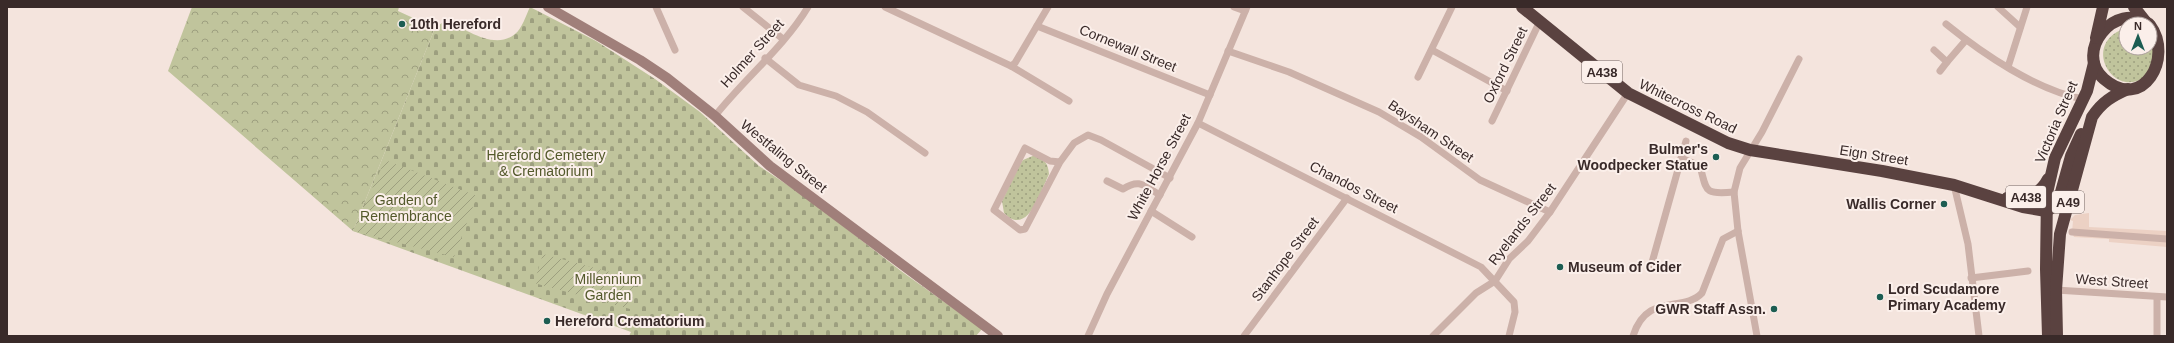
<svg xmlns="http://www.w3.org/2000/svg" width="2174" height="343" font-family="Helvetica,sans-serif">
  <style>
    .grass { fill: url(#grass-dots) }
    .cemetery { fill: url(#cemetery-stones) }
    .park { fill: url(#park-crowns) }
    .garden { fill: url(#garden-furrows) }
    .plaza { fill: #ecd1c4 }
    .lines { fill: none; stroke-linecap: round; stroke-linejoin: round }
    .street { stroke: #ccb1a9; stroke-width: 7 }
    .secondary { stroke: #a07f7a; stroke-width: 10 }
    .highway { stroke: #5a4240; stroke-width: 12 }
    .poi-dot { fill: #1c5d52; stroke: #fbefea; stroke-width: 1.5 }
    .labels { text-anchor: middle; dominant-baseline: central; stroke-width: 4; stroke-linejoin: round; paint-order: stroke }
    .shield { fill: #fbefea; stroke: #736563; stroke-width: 1 }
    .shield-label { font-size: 13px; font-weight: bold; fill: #392a29 }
    .poi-label { font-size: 14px; font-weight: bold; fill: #392a29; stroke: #fbefea; text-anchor: start }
    .street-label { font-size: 14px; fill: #392a29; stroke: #fbefea }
    .park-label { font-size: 14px; fill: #53592b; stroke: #fbefea }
  </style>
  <defs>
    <pattern id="grass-dots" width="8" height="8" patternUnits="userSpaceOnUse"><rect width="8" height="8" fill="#c0c49c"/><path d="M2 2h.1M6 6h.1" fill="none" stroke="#9d9f7f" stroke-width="1.8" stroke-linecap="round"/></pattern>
    <pattern id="cemetery-stones" width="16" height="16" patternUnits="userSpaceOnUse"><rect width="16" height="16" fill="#c0c49c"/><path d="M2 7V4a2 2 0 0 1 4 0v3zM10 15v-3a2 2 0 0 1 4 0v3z" fill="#9d9f7f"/></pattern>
    <pattern id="park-crowns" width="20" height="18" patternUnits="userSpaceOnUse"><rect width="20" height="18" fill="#c0c49c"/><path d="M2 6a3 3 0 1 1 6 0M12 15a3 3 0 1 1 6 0" fill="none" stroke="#9d9f7f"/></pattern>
    <pattern id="garden-furrows" width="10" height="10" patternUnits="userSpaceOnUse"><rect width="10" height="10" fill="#c0c49c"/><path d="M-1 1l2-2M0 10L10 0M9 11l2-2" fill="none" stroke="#9d9f7f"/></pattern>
  </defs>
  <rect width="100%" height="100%" fill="#f4e4dd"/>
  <!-- grass -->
  <g class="grass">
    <path d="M2126,28V48H2150V38L2153,43L2155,63C2151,68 2147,75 2143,78C2113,98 2080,43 2126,28Z"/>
    <path d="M1035,155C1045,160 1048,163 1049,174C1041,190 1028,238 1004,213L1002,201L1020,164L1023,160Z"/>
  </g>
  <!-- cemetery -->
  <path class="cemetery" d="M530,7L596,41L655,79L700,112L759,166L807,198L901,271L982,329L976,336H629L631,332L353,231L435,28L446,20C465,29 495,51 515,34C522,29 526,15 530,7Z"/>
  <!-- park -->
  <polygon class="park" points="192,7 399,7 398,11 435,28 353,231 168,71"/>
  <!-- garden -->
  <g class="garden">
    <polygon points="385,160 477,196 454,257 353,231"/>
    <polygon points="543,254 636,279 630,309 534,283"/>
  </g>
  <!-- plaza -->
  <polygon class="plaza" points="2089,213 2089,227 2167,231 2167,247 2109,242 2109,239 2074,237 2072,232 2073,221 2070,220 2075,215"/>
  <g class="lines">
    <!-- street -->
    <g class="street">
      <polyline points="656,7 675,50"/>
      <polyline points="743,7 783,39"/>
      <polyline points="885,7 1011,66 1069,101"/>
      <polyline points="1234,7 1245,11"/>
      <polyline points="1998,7 2020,27"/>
      <path d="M1946,24C1983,54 2036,90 2083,99"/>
      <polyline points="1037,26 1210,95"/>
      <polyline points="1432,50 1507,91"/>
      <polyline points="1934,50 1947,62 1966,40"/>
      <polyline points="1228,51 1289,72 1379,112 1421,137 1480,180 1550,212"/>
      <polyline points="765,58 799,85 836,96 867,112 925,153"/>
      <polyline points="1011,66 1015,63 1048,7"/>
      <polyline points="2008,67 2027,7"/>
      <polyline points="1940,71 1947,62"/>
      <polyline points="1418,77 1452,7"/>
      <path d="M715,116C744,79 784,47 808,7"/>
      <polyline points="1492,121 1540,21"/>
      <polyline points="1198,123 1481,267 1514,302 1515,312 1509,336"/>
      <path d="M1681,158L1700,166C1707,191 1703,195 1734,192"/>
      <polyline points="1060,162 1050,161 1025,148 994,210 1020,230 1025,229 1060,162 1074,143 1088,135 1101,140 1170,178"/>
      <path d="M1107,181L1123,189C1140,178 1144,186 1160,195"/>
      <polyline points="1954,185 1968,244 1979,336"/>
      <polyline points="1151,211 1192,237"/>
      <polyline points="2072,232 2167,239"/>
      <polyline points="1651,266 1686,141"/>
      <polyline points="1971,278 2028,271"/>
      <polyline points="2056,290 2167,297"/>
      <polyline points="1088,336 1107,294 1198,123 1247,7"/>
      <polyline points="1244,336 1347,198"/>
      <polyline points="1433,336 1476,293 1495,281 1509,259 1528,241 1550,212 1628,93"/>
      <path d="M1633,336C1647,292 1683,313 1702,293L1723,239L1738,231"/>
      <polyline points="1757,336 1738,231 1734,192 1740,168 1762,132 1799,59"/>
      <polyline points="2157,336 2157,297"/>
    </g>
    <!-- secondary -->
    <polyline class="secondary" points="548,7 640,60 667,78 715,116 770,166 998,336"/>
    <!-- highway -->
    <g class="highway">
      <polyline points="1522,7 1628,93 1728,143 1750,150 1882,171 1954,185 2023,207 2046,211"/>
      <polyline points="2134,7 2145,21"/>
      <path d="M2149,24C2115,0 2073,52 2104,79C2143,113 2174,57 2150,25"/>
      <polyline points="2096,38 2103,7"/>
      <path d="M2007,198C2024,200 2040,195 2048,179"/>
      <polyline points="2046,211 2052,208 2059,199 2071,156 2081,134"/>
      <polyline points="2048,336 2046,269 2047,193 2055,158 2087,91 2094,63"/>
      <path d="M2057,336L2056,290L2060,234L2092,117C2102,102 2112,96 2128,89"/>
    </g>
  </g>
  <!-- markers -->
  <g class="poi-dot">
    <circle cx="402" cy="24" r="4"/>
    <circle cx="1716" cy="157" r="4"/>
    <circle cx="1944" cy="204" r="4"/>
    <circle cx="1560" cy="267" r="4"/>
    <circle cx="1880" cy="297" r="4"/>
    <circle cx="1774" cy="309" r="4"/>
    <circle cx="547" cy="321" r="4"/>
  </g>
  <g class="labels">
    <!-- shield labels -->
    <g class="shield">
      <rect x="1582" y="61" width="40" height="22" rx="3"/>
      <rect x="2006" y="186" width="40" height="22" rx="3"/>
      <rect x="2052" y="191" width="32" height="22" rx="3"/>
    </g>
    <g class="shield-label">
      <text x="1602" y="72">A438</text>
      <text x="2026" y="197">A438</text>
      <text x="2068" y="202">A49</text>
    </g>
    <!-- poi labels -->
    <g class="poi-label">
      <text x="410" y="24">10th Hereford</text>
      <text x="1708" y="149" text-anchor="end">Bulmer's<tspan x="1708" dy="16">Woodpecker Statue</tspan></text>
      <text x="1936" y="204" text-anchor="end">Wallis Corner</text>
      <text x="1568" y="267">Museum of Cider</text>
      <text x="1888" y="289">Lord Scudamore<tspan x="1888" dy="16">Primary Academy</tspan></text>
      <text x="1766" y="309" text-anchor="end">GWR Staff Assn.</text>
      <text x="555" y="321">Hereford Crematorium</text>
    </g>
    <!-- street labels -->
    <g class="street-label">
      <text transform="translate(1128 48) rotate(22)">Cornewall Street</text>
      <text transform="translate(752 53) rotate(-48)">Holmer Street</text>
      <text transform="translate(1505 65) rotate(-64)">Oxford Street</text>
      <text transform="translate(1688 106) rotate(26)">Whitecross Road</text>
      <text transform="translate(2056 122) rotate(-67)">Victoria Street</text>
      <text transform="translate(1431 131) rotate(34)">Baysham Street</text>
      <text transform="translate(1874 155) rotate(9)">Eign Street</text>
      <text transform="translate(784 156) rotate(39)">Westfaling Street</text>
      <text transform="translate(1159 167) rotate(-62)">White Horse Street</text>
      <text transform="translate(1354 187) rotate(27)">Chandos Street</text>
      <text transform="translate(1522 224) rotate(-52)">Ryelands Street</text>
      <text transform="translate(1285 259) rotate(-53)">Stanhope Street</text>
      <text transform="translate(2112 281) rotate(4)">West Street</text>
    </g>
    <!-- park labels -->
    <g class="park-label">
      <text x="546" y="155">Hereford Cemetery<tspan x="546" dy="16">&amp; Crematorium</tspan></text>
      <text x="406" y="200">Garden of<tspan x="406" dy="16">Remembrance</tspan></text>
      <text x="608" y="279">Millennium<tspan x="608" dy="16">Garden</tspan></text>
    </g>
  </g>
  <!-- border -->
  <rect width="2174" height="343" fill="none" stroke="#392a29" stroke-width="16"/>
  <!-- north arrow -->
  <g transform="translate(2138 36)"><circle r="19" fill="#fbefea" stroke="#ada09d"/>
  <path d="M0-3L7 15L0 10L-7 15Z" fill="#1c5d52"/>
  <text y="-6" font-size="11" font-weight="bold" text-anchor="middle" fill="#392a29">N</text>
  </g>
</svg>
